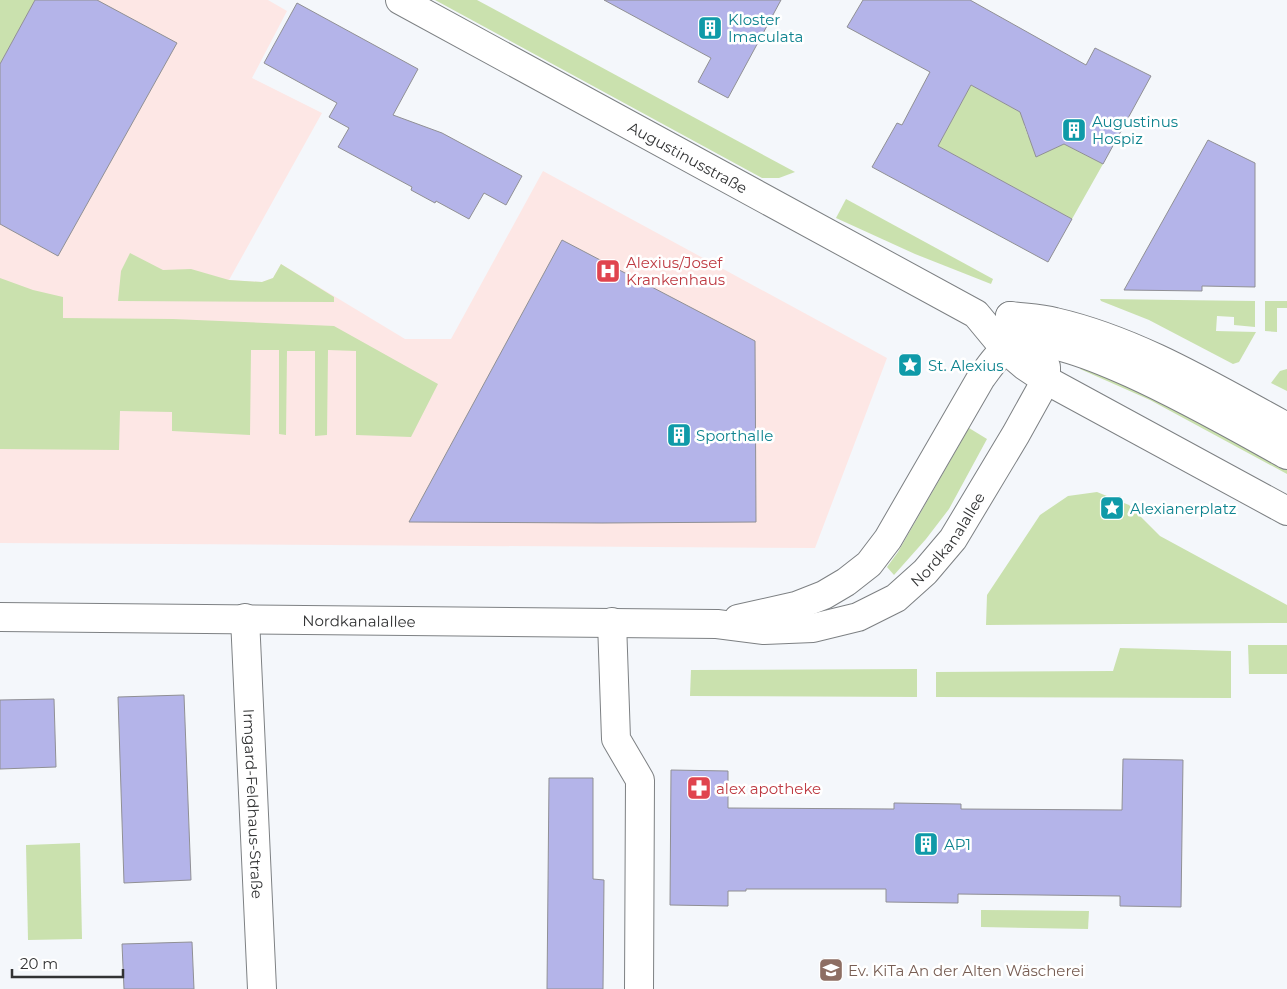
<svg xmlns="http://www.w3.org/2000/svg" width="1287" height="989" font-family="Montserrat,sans-serif">
  <style>
    .medical { fill: #fde7e5 }
    .green { fill: #cae1ae }
    .building { fill: #b4b4e9; stroke: #909094 }
    .lines { fill: none; stroke-linecap: round; stroke-linejoin: round }
    .minor-casing { stroke: #7d8083; stroke-width: 30 }
    .secondary-casing { stroke: #7d8083; stroke-width: 30 }
    .minor { stroke: #fff; stroke-width: 28 }
    .secondary { stroke: #fff; stroke-width: 28 }
    .labels { text-anchor: middle; dominant-baseline: central; stroke-width: 5; stroke-linejoin: round; paint-order: stroke }
    .culture-label { font-size: 15px; fill: #0d838f; stroke: #fff; text-anchor: start }
    .street-label { font-size: 15px; fill: #323334; stroke: #fff }
    .health-label { font-size: 15px; fill: #be3a42; stroke: #fff; text-anchor: start }
    .education-label { font-size: 15px; fill: #785e54; stroke: #fff; text-anchor: start }
  </style>
  <rect width="100%" height="100%" fill="#f4f7fb"/>
  <!-- medical -->
  <polygon class="medical" points="0,0 268,0 287,11 252,78 322,113 229,280 262,282 273,278 281,264 405,339 451,339 543,171 887,358 815,548 0,543"/>
  <!-- green -->
  <g class="green">
    <polygon points="0,0 35,0 0,64"/>
    <polygon points="435,0 477,0 795,172 779,178 762,178"/>
    <polygon points="971,85 1029,117 1024,125 1028,136 1054,148 1064,144 1103,164 1072,219 938,146"/>
    <polygon points="846,199 993,279 991,284 915,254 836,218"/>
    <polygon points="130,253 163,270 191,269 229,280 262,282 273,278 281,264 334,297 334,302 118,301 121,271"/>
    <polygon points="0,278 33,290 63,297 63,318 173,319 334,326 438,384 411,437 356,435 356,351 328,350 327,435 315,436 315,351 287,351 286,435 279,434 279,350 251,350 250,435 172,431 172,412 120,411 119,450 0,449"/>
    <polygon points="1100,299 1255,301 1255,327 1234,325 1234,317 1217,316 1216,331 1256,332 1239,362 1233,364 1149,320 1101,301"/>
    <polygon points="1265,301 1287,301 1287,308 1277,308 1277,332 1265,331"/>
    <polygon points="1083,365 1154,395 1287,467 1287,474 1150,400 1080,369"/>
    <polygon points="1287,369 1287,391 1271,383 1280,371"/>
    <polygon points="969,428 987,439 949,509 926,539 894,575 887,567 898,552"/>
    <polygon points="1097,492 1129,505 1160,536 1287,605 1287,623 986,625 987,595 1040,515 1068,496"/>
    <polygon points="1248,645 1287,645 1287,674 1249,674"/>
    <polygon points="1120,648 1231,651 1231,698 936,697 936,672 1113,671"/>
    <polygon points="917,669 917,697 690,696 691,670"/>
    <polygon points="80,843 82,939 28,940 26,845"/>
    <polygon points="981,910 1089,911 1088,929 981,927"/>
  </g>
  <!-- building -->
  <g class="building">
    <polygon points="35,0 97,0 177,43 58,256 0,224 0,64"/>
    <polygon points="604,0 781,0 728,98 698,82 711,58"/>
    <polygon points="863,0 970,0 1086,65 1095,48 1151,76 1103,164 1064,144 1036,157 1020,112 971,85 938,146 1072,219 1048,262 872,167 897,123 902,125 930,72 847,27"/>
    <polygon points="297,3 418,69 393,115 442,133 522,176 506,205 484,193 469,219 436,201 435,203 411,190 412,187 338,147 349,128 329,117 337,103 264,63"/>
    <polygon points="1208,140 1255,163 1255,287 1202,286 1202,291 1124,290"/>
    <polygon points="562,240 755,341 756,522 602,523 409,522"/>
    <polygon points="184,695 191,880 124,883 118,697"/>
    <polygon points="54,699 56,767 0,769 0,700"/>
    <polygon points="1123,759 1183,760 1181,907 1120,906 1120,896 958,894 958,903 886,902 886,889 746,889 746,891 728,891 728,906 670,905 671,770 728,771 728,808 894,809 894,803 961,804 961,809 1122,810"/>
    <polygon points="549,778 593,778 593,879 604,880 603,989 547,989"/>
    <polygon points="192,942 194,989 124,989 122,944"/>
  </g>
  <g class="lines">
    <defs>
      <g id="minor">
        <path id="s1" d="M400,0L976,314L1005,349"/>
        <path id="s2" d="M245,618L262,989"/>
        <polyline points="612,622 616,739 640,780 639,989"/>
      </g>
      <g id="secondary">
        <path d="M1010,316C1025,318 1040,318 1055,322C1138,341 1213,387 1287,427"/>
        <polyline points="1005,349 1025,366 1046,380 1287,511"/>
        <path id="s3" d="M0,617L717,624L764,630L813,628L858,617L896,598L925,572L953,539L1016,434L1046,380V367L1041,354L1032,341L1010,316"/>
        <path d="M738,619L796,606L824,595L846,582L869,564L888,539L981,378C991,365 1000,349 1016,344C1065,326 1237,428 1287,455"/>
      </g>
    </defs>
    <!-- minor casing -->
    <use href="#minor" class="minor-casing"/>
    <!-- secondary casing -->
    <use href="#secondary" class="secondary-casing"/>
    <!-- minor -->
    <use href="#minor" class="minor"/>
    <!-- secondary -->
    <use href="#secondary" class="secondary"/>
  </g>
  <!-- icons -->
  <defs>
    <symbol id="building-square" viewBox="-11 -11 22 22"><rect x="-9" y="-9" width="18" height="18" rx="4" fill="#0f9aa8" stroke="#fff"/><path d="M-4-6H4V6H1V3H-1V6H-4ZM-2.5-4.3h1.7v1.8h-1.7ZM.8-4.3h1.7v1.8H.8ZM-2.5-1h1.7V.8h-1.7ZM.8-1h1.7V.8H.8Z" fill="#fff"/></symbol>
    <symbol id="hospital-square" viewBox="-11 -11 22 22"><rect x="-9" y="-9" width="18" height="18" rx="4" fill="#e0444e" stroke="#fff"/><path d="M-5-5h3v3.5h4V-5h3V5h-3V1.5h-4V5h-3Z" fill="#fff"/></symbol>
    <symbol id="sight-square" viewBox="-11 -11 22 22"><rect x="-9" y="-9" width="18" height="18" rx="4" fill="#0f9aa8" stroke="#fff"/><path d="M0-6L1.8-2.2L6-1.7L2.9 1.2L3.7 5.4L0 3.3L-3.7 5.4L-2.9 1.2L-6-1.7L-1.8-2.2Z" fill="#fff"/></symbol>
    <symbol id="pharmacy-square" viewBox="-11 -11 22 22"><rect x="-9" y="-9" width="18" height="18" rx="4" fill="#e0444e" stroke="#fff"/><path d="M-2-6h4v4h4v4h-4v4h-4v-4h-4v-4h4Z" fill="#fff"/></symbol>
    <symbol id="school-square" viewBox="-11 -11 22 22"><rect x="-9" y="-9" width="18" height="18" rx="4" fill="#8d6e63" stroke="#fff"/><path d="M0-5L7-2L0 1L-7-2ZM-4 1L0 2.5L4 1V4Q0 6-4 4Z" fill="#fff"/></symbol>
  </defs>
  <g fill-rule="evenodd">
    <use href="#building-square" x="696" y="14" width="28" height="28"/>
    <use href="#building-square" x="1060" y="116" width="28" height="28"/>
    <use href="#hospital-square" x="594" y="257" width="28" height="28"/>
    <use href="#sight-square" x="896" y="351" width="28" height="28"/>
    <use href="#building-square" x="665" y="421" width="28" height="28"/>
    <use href="#sight-square" x="1098" y="494" width="28" height="28"/>
    <use href="#pharmacy-square" x="685" y="774" width="28" height="28"/>
    <use href="#building-square" x="912" y="830" width="28" height="28"/>
    <use href="#school-square" x="817" y="956" width="28" height="28"/>
  </g>
  <g class="labels">
    <!-- culture labels -->
    <g class="culture-label">
      <text x="728" y="19">Kloster<tspan x="728" dy="17">Imaculata</tspan></text>
      <text x="1092" y="121">Augustinus<tspan x="1092" dy="17">Hospiz</tspan></text>
      <text x="928" y="365">St. Alexius</text>
      <text x="696" y="435">Sporthalle</text>
      <text x="1130" y="508">Alexianerplatz</text>
      <text x="944" y="844">AP1</text>
    </g>
    <!-- street labels -->
    <g class="street-label">
      <text stroke="none"><textPath href="#s1" startOffset="328">Augustinusstraße</textPath></text>
      <text stroke="none"><textPath href="#s3" startOffset="981">Nordkanalallee</textPath></text>
      <text stroke="none"><textPath href="#s3" startOffset="359">Nordkanalallee</textPath></text>
      <text stroke="none"><textPath href="#s2" startOffset="186">Irmgard-Feldhaus-Straße</textPath></text>
    </g>
    <!-- health labels -->
    <g class="health-label">
      <text x="626" y="262">Alexius/Josef<tspan x="626" dy="17">Krankenhaus</tspan></text>
      <text x="716" y="788">alex apotheke</text>
    </g>
    <!-- education labels -->
    <g class="education-label">
      <text x="848" y="970">Ev. KiTa An der Alten Wäscherei</text>
    </g>
  </g>
  <!-- scale -->
  <path d="M12 969v8h111v-8" fill="none" stroke="#323334" stroke-width="2.5"/>
  <text x="20" y="969" font-size="15" fill="#323334" stroke="#ffffff" stroke-width="4" paint-order="stroke">20 m</text>
</svg>
